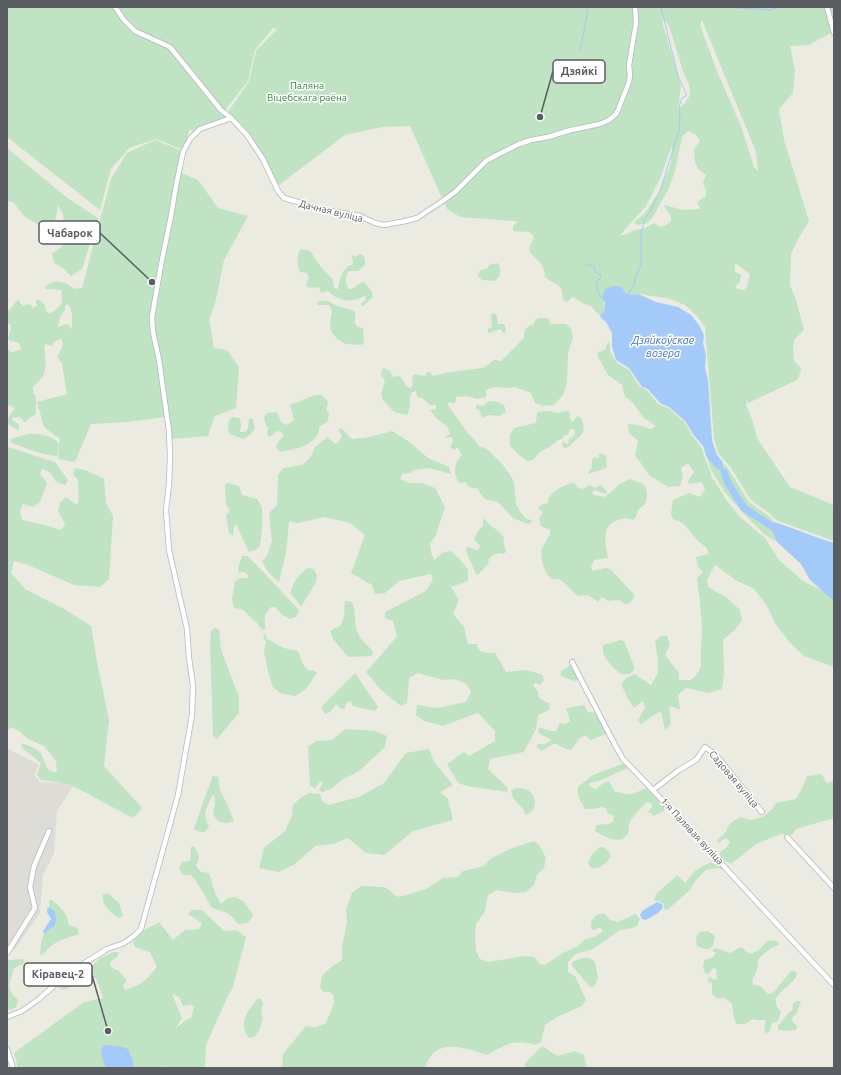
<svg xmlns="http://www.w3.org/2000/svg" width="841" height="1075" font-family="Ubuntu,sans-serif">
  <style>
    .industrial { fill: #dedcd6 }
    .green { fill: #bfe3c3; fill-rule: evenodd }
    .water { fill: #a4cafa }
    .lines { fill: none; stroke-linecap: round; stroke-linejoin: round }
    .stream { stroke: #a4cafa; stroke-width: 1 }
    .river { stroke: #a4cafa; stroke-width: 7 }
    .minor-casing { stroke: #b4b7bc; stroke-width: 6 }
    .minor { stroke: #fff; stroke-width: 4.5 }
    .labels { text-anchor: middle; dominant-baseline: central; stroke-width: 3; stroke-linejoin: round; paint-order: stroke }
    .park-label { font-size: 10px; fill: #398245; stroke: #fff }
    .street-label { font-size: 10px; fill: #5a5d62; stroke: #fff }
    .water-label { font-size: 11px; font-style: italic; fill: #4873bb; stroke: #fff }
    .leader { fill: none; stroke: #5a5d62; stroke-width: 1.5 }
    .callout-dot { fill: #5a5d62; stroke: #fff; stroke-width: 1.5 }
    .callout { fill: #fff; stroke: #5a5d62; stroke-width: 1.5 }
    .callout-label { font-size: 11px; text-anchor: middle; font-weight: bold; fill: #5a5d62 }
  </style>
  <rect width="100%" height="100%" fill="#ecebe2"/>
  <!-- industrial -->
  <polygon class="industrial" points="7,748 39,765 34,775 40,782 64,783 73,786 57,811 54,853 43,875 40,913 14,950 7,944"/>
  <!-- green -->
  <g class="green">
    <path d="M7,7H314V8L316,7H834V35L831,33L809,45L790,46L795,71L793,93L779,109L784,140L809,221L798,239L791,254L790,285L796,300L804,330L794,340L793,350L794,361L800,367L801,371L797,380L748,403L747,399L746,405L752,419L757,438L790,487L834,505V541L776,520L769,513L751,500L731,468L718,453L714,439L705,327L696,315L685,305L667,298L638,294L632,295L625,293L602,298C604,303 605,306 604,312L600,315L595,311L591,306L586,305L573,297L567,302L563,300C563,282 555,286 545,277C545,264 536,260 529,251L531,243L534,239L532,234L529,232L513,231V226L518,222L513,221L460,217L447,209L410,126L382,127L345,135L279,185L252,136L237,120L204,124L192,132L190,128L187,139L181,149L156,139L129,148L111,169L100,210L7,137ZM663,18L669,26L684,74L689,85L690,95L685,103L678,109L681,86L663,25ZM702,20L756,152L758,171L754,167L741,126L716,69L700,25ZM273,28L277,29L256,51L249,81L228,112L225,110L248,81L255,50ZM688,131L696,135L700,141L694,149L695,162L698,169L706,175L703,183L706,191V196L697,202L700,209L683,210L664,205L665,208L671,216V221L666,225L660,227L654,223C647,228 640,229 632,231C628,233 625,236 620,235L646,206L661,176L672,145L671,164L659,192L645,213L634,222L637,225L648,223L654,215L668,190L675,171L682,137ZM735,263L750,274L747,287L744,290L737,289L735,287L740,282L741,275L735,272Z"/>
    <path d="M155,140L182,151L177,171L198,180L218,208L248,216L224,260L215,304L209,320L214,348L227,350L239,367L236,408L215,416L208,436L172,439L167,417L127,422L91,424L75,462L58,459L59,445L57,456C41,455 25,448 10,442L11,439C32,433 35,431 56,440L59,445L60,439L44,427L37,402L67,394L62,363L57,357L62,348L63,344L61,339L55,341L52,346L45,344C44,348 45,350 45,354C47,371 45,376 33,387V393L36,396V414L28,419L25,423L20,417L12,418V420L19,424V429L17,430L9,425C6,419 10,414 14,410L12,406L7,405V341L8,349L11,352L21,350L20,344L17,342L10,341L8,338L11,329L10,324H7V311L10,310L14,304L18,300L23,306L30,304L33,308L37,306L36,301L38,299L45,305L46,311L50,314C54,310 62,307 62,301C62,297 61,295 62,290L46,289L45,287C53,278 66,281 74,289L82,288L111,179L127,153ZM68,304C73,313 73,320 71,330L69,325L66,324L58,327L60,317L65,310V306Z"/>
    <polygon points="7,148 66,197 98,218 82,269 71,276 63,268 54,263 52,253 59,249 66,242 63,214 58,205 54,227 51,233 24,216 13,202 7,201"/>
    <path d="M301,249L310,251L321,267L333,280L334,288L338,289C340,278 341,269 353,264V260L351,256L352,255L356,257L359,254L363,255L365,259V265L358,271H349C344,277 346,282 348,289H352L360,283L364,282L372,292L373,297L363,306L360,304L365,301L366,297L364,296C352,304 339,301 328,291L321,293L319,287L313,288L307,287L306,284L309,278L307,273L300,272C297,264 296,256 301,249Z"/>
    <polygon points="497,263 500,266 500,275 495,281 482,280 478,276 480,270 487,269 489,265"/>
    <polygon points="321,301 328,301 337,306 352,310 355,312 355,324 358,327 363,328 364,342 361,345 346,344 337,339 331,331 330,321 332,311 329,305 318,305 317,302"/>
    <polygon points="494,313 497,316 498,324 504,324 506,328 505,333 503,333 501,329 488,333 488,329 492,327 491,315"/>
    <path d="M539,318H548L551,324H566L571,328L573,338L568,353L567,383L563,395L554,405L543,406L535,403L531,393L515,387L506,388L496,387L486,390V397L477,399L467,396L456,397V402L453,403L448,402V405L467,432L473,438L479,446L487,449L503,465L511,476L514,483L516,504L521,513L526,519L532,520L530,524L525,523L513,518L498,502L485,499L479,492V489L469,487L465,482L461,483L458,482C453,471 454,463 462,455L457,447L455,450L450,448L453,441L452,437L446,438V436L450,434L447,426L437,419L430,410L436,409V405H430L422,398L417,397L416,391L412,392C408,400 412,406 407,415L394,412L383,400L381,394L385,381L381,375L382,370L384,368L390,371L393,377L400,376L403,380L407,387L410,388L413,385L412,378L414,374L425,376L427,372H430L433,376L450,372L483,368L494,360L501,361L524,338L525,330L529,326L533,325L535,320Z"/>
    <polygon points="608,342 610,344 610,351 617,363 629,370 640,387 647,390 658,404 668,408 684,422 692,435 701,447 712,477 727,501 740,517 765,538 779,560 803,581 824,591 834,601 834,667 804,656 790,643 775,623 766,604 753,588 737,581 715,565 707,580 708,587 727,598 740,610 742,620 735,630 723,640 724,674 722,689 709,693 686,688 678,695 680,709 669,706 671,724 665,730 661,711 654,715 641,724 638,720 645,708 643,701 634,708 627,697 621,684 626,678 635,674 651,685 658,673 658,659 655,641 661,636 667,636 670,645 665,655 679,673 679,680 690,680 695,677 701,666 701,650 702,628 700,602 697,578 703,572 698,567 696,557 708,554 707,548 698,541 683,523 673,519 671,514 673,500 689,493 700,497 705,489 702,482 689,484 688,481 694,472 688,463 681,468 683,476 680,486 668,487 650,476 635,455 638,441 629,433 628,424 638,425 651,429 656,426 644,418 632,402 625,397 622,385 608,375 598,357 598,352 605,350"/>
    <path d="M315,395H322L328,402L326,410L329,412L328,421L319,427C319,429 319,431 318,433C314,446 291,450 280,452L276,447L278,442L284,436L281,432L277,431L272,436L269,437L267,434L268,428L266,425L264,418L267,413L277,412L281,422L287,425L294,420L290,405Z"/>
    <polygon points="489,401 498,402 504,405 506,412 499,416 489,415 482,418 480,411 476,409 476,405 483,406"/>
    <path d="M549,411L557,413L567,411L570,412V419L573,422L577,416L581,418C589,436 577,436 569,447L565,448L562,445L563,441L568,445L569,442L568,440L574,436L575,432L574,429H570L568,435H565L562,439L558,440L554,444L539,453L533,460L527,461L518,454L510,446V435L514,428L536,423L537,412Z"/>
    <polygon points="233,417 240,418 241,426 240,432 245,432 248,428 249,419 253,419 255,428 250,435 244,439 229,434 228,425 230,419"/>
    <path d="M341,428L352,439L370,437L392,431L408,441L428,458L449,467L451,474L429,468L413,470L411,473L403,474L400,479L409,483H422L435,488L445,507L435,537L430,543L431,552L434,560L442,553L450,551L459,558L468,570V581L451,587L459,600L453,614L464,627L468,644H477C478,654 487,653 495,653L506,672L527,670L543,675L544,681L539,685L536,683L533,685L538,692L539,698L550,704L549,710L538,715L536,729L524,752L490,759L488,769L508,788L507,792L467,786L458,783L447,764L464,752L469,756L495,741V731L478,713L469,716L443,726L424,721L416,715L417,705L437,708L466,702L471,691L466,684L456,679L443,680L418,673L409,678L407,703L401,706L381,690L366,672L381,655L397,636L393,621L385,618V612L426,591L433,579L431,574L399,581L385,593L375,594L372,585L351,573L365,535L350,523L325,517L298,523L289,522L286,552L279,582C271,576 266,570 262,561L267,556L272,541L269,513L277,505L278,475L283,468L302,465L310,458L315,447L327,437L336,444L340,440L342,435L338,430Z"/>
    <path d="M8,447L55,462L68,480L65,485L56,482L50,472L42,469L40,474L47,483L40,502L33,507L23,504L20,512L22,520L45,525L61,530L65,524L58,511L60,503L66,497L77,505C80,500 78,487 78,480L73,474L75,468L88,471L104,479L106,503L113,516L109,579L100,587L74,585L26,564L14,561L11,573L25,589L64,609L91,626L97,662L109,720L104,766L142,808L133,818L73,786L64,783L41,780L37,775L41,763L22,748L21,743L30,746L40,752L48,770L57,773L56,761L44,746L28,739L19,731L10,727L7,733V450Z"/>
    <path d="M599,454H603L606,456L607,467C601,471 595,471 589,474L588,473L592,467V459L595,457L599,459Z"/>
    <polygon points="707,458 717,469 724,472 722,461 729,470 749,502 770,517 774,522 769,525 777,542 764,534 741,511 724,491 711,470"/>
    <path d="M630,479L642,483L646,488L647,495L645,504L638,510L636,517L633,520C627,518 624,518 618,520C601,525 605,544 608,558L594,560L591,567L593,571L605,568L610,569L633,593L634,598L630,603L625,604L619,600L608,601L602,597L598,602L588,595L578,596C571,590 566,583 559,579H552L546,573L542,562L541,550L550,534V530L541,526L539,519L543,512L538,509L541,505L548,503C549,490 564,486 574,482L578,488L582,489L590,485L595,488L601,485L607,491L606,494L594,490L592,494L604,497L611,492L620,484Z"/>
    <polygon points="228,483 239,486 242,495 257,499 262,507 262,529 260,546 256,550 249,552 236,524 234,527 233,535 229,533 226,515 230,510 226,505 225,485"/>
    <path d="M483,519H484C488,522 490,526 494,528C498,531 501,533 504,538C502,543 506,547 506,552L503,554L499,553L493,555L489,559L488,564L478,575L476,574L466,551L467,547C471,547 474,550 478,550L480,546L474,539L478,531L483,526Z"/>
    <path d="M242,556H247C266,573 281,592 299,610L296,617L290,619L282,615L275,607H271C265,613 263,619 266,628L262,630L257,623L242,609L234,608L232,599L235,581L240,578H248V575L244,572L239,573L238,568Z"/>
    <path d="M308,568L314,569L317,575L316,582L301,607L297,601L290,593C294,581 298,575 308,568Z"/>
    <path d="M345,601L352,602C356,611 354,619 356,628C359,639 367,644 373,652L372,656L348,657L333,639L330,631L340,626L344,617Z"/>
    <polygon points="214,628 219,629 221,650 239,697 239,713 217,739 213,736 210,643 211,632"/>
    <polygon points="266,634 267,639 284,648 298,651 304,666 309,671 313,670 317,673 305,690 295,696 280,693 273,687 268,672 264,651 266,641 263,638 264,635"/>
    <path d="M621,640L624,641L634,666V670L630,674H621C612,666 601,658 603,645Z"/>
    <polygon points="572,664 579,679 574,681 561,676 561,671"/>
    <polygon points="355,673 378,707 375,711 352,706 351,701 347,702 344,709 340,708 336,704 330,712 325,714 321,707"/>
    <path d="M584,705L588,712L596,713L606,734L590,740L586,735L580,738L571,750C555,748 561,737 542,751L536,747L538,744H545L552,740L542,735L538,732L539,727L550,731H556L560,723L565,724L570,721L566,708Z"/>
    <polygon points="345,729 375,731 387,736 385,747 359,771 342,780 331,789 322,792 319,790 323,782 320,782 315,788 310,786 308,746 317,741 332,740"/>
    <polygon points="429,749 434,762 453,785 440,792 448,799 453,820 413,831 384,855 366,853 348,838 334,844 315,846 295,864 279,872 259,868 264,848 285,831 292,816 293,805 298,800 309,793 320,794 322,801 328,805 359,797 384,783 406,753"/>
    <path d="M622,764L626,765L628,768L599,781L589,783L590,787L596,789L602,784L609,781L615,792C620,792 623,794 628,794C634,795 641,790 646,788L667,809C663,812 658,813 654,816L648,812L652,807L651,803L647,802C642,807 632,817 629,824C628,826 629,830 628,833C620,847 604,836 595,831L596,825L609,824L613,821L614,816L607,813V809L601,807L595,809H585L578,796V787L593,775Z"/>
    <polygon points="822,774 826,783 834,781 834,818 796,829 792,835 781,834 756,844 731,864 724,860 720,855 720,852 726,848 730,842 726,838 718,843 717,840 726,832 728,826 732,822 741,817 750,820 763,817 772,809 776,803 796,799 803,786 807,776"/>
    <path d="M213,776L218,777L220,791L227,804L234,821L228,823L219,822L213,814L215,804L214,794C207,803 202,816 209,826L205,832H200L194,829L206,794Z"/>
    <path d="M515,788C520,788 527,788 530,792C538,800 536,811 526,815L523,809L513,798L511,791Z"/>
    <path d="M534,841L539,845L546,858L544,868L537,875L534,885L526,892L515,893L497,890L488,895L485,911L476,924L475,933L476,951L480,959L488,962L525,956L534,957L540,964L544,965L553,960L561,954L578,946L585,939L595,937L603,931L600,927L595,930H593L591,928V922L596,915L604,913L610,920L618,922L635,914L640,919L637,926L629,929L620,930L593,949L576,954L568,962V972L575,976L586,1000L582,1006L557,1017L545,1025L541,1042L535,1045C512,1038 506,1045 487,1055C464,1048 435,1036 425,1068H282L283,1054L306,1026L316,1027L326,1023L334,1003L333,995L330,992H323L320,987L322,976L330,968L342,960V947L347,921L346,910L352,893L361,886L382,887L389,889L393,894L399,897L426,889L443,878L458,877L463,871L484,866L490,859L510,849Z"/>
    <path d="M194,846L199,856L196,866L201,872L209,873L215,893L221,904L228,898L235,897L243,901L253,914L252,918L247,923L238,924C229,911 226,913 212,908C205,897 200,885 191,875H183L179,868L182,862L190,861L191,847Z"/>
    <path d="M600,847H604L609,852L611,856C607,864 600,869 591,868L588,863C590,856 594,852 600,847Z"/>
    <polygon points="711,862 720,863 722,869 717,868 706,870 696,880 690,890 667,910 664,909 664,904 661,902 654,900 656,894 671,881 677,875 685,883 696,870"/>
    <path d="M103,894H109L119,903L123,916L118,918C111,912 101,905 103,894Z"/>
    <path d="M49,900H52C61,908 67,912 69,925L78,928L79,934C67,938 50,942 44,954L40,955L41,943L44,934L53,928L55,911L49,907Z"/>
    <path d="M192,910H202L224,931L237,930L246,937L233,987L227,998L206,1045L205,1068H168L166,1066V1068H18L14,1053L84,1002L103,998L96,978H82L75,985L63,990L59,988V983L67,976L76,971L89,969L100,958L114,952H118L119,954C117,958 113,959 110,963L111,967L119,971L127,981L123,985L125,990C142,985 146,980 157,967L150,952L135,947L133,942L143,931L159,922L173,940L185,930L199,929L202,923L188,914ZM172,994L179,997L183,1006L191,1005L194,1006L191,1018L186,1020L175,1029L182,1018Z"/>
    <polygon points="707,931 713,934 715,937 713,946 709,949 705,949 697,946 696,937 700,932"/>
    <path d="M774,940L779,943V945L771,948L758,959C758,962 758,966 757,969C756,976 751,976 753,985L760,986L768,994L773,993L791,971H795L797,974C793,989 764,994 781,1012L778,1021L772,1023L769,1032L765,1033L764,1029L766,1021L765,1020H756L753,1019L745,1024H737L734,1019L732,1004L725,998C719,999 716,999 712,994V983L708,982V979L710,976L712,979L717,980L716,969L714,968L712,969L710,973L707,974L705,973L703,967L704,961L707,959L712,958L716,953L712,951L715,948L730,953L739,948H743L747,952L751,954L759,950L767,941Z"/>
    <polygon points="582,958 590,958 595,962 598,977 595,986 590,987 572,966 572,962"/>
    <path d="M23,959L25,963L14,968C10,983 5,989 18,1000L16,1007L11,1010L7,1008V964L8,960Z"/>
    <path d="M257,999H261L263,1003L261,1012L263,1019L260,1028L255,1037L249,1038C238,1023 247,1012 257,999Z"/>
    <polygon points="796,1001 800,1001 801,1002 796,1014 793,1016 792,1021 797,1026 797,1029 791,1031 778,1030 778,1026 789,1012 792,1011 793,1004"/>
    <polygon points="542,1046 558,1056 575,1051 584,1055 587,1068 524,1068 526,1062"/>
  </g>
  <!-- water -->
  <g class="water">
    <path d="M615,286L622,287L625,293L632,295L638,294L656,302L678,307L691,315L699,325L704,335L703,343L706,355L705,368L708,380L712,440L717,455L722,461L724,472L717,469L707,458L703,446L693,434L685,421L669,407L660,403L648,389L642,387L629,368L616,360L612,347V333L606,322L601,318L600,315L604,312L605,303L602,298C605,288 605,288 615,286Z"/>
    <path d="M774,522C794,528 813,537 834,543V601L810,580L801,564L777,542L769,524Z"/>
    <polygon points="657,902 662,904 663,908 658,913 646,920 642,919 640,915 642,911"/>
    <path d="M49,907L55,911C57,925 56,926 44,934L43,931L51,919L47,912V909Z"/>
    <path d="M103,1045L124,1047L129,1050L135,1068H106C103,1061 99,1052 103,1045Z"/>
  </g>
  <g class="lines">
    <!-- stream -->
    <g class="stream">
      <polyline points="724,7 772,10 778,7"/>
      <polyline points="580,52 587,14 587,7"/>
      <polyline points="586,265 591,265 594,267 594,270 601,276 600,279 598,280 596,283 598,291 602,298"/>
      <polyline points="628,294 633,287 635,280 641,264 641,233 645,219 652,208 661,188 679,131 680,117 679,107 682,98 686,96 686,93 678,76 661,7"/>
    </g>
    <!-- river -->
    <polyline class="river" points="724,472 728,483 744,508 776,529"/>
    <defs>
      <g id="minor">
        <polyline points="115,7 124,20 135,31 170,47 221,110 231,118 247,135 263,159 278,191 284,198 325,210 360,216 375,223 384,225 406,221 417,218 444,200 455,192 486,161 495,156 519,144 531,140 548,137 571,130 600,124 609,120 616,114 618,110 629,82 630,75 629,65 636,23 635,7"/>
        <polyline points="827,7 834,33"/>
        <path d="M572,662L615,745L623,759C695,833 763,910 834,985"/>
        <polyline points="653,790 679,770 696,760 705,747 716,755 762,812"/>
        <polyline points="787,837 834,888"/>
        <polyline points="7,953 35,908 30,887 34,866 49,831"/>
        <polyline points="7,1017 22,1011 39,999 67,974 107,949 124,943 134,936 141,929 178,795 192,715 193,685 189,658 187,629 169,550 166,510 169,484 170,456 169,431 159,360 153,332 152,317 161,265 171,216 176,186 183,152 190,139 200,129 231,118"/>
        <polyline points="7,1049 13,1068"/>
      </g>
    </defs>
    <!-- minor casing -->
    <use href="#minor" class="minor-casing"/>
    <!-- minor -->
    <use href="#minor" class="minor"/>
  </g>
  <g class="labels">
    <!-- park labels -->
    <g class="park-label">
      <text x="307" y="85">Паляна<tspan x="307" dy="12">Віцебскага раёна</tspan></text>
    </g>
    <!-- street labels -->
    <g class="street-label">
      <text transform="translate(331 211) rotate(14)">Дачная вуліца</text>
      <text transform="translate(734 779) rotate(50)">Садовая вуліца</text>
      <text transform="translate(692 831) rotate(47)">1-я Палявая вуліца</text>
    </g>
    <!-- water labels -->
    <g class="water-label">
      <text x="663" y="340">Дзяйкоўскае<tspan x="663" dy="13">возера</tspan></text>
    </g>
  </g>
  <!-- callouts -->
  <path class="leader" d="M540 117L553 71M152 282L100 233M108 1031L92 975"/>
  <g class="callout-dot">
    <circle cx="540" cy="117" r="4"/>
    <circle cx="152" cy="282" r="4"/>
    <circle cx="108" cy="1031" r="4"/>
  </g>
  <g class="callout">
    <rect x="553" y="60" width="52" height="23" rx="4"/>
    <rect x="39" y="221" width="61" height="23" rx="4"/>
    <rect x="24" y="963" width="68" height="23" rx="4"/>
  </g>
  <g class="callout-label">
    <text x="579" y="75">Дзяйкі</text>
    <text x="70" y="237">Чабарок</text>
    <text x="58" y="978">Кіравец-2</text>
  </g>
  <!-- border -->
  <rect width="841" height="1075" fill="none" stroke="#5a5d62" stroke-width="16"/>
</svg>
